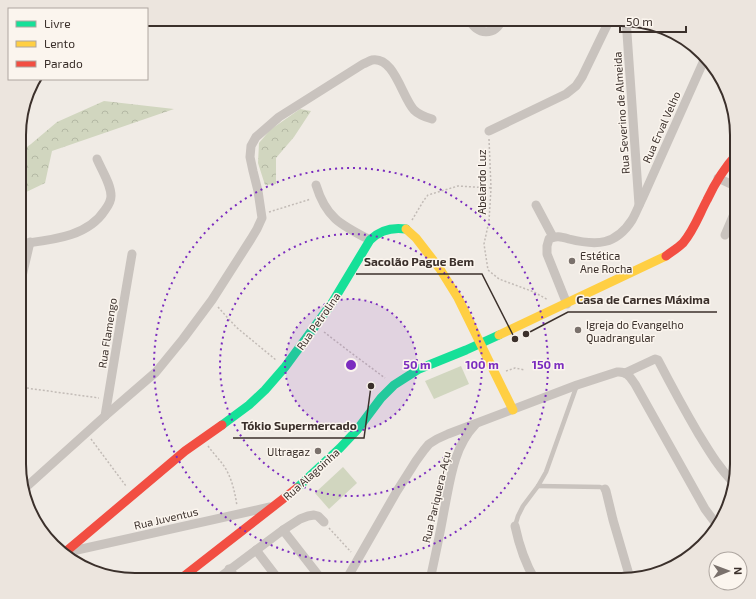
<svg xmlns="http://www.w3.org/2000/svg" width="756" height="599" font-family="'Exo 2',sans-serif">
  <style>
    .forest { fill: url(#forest-crowns) }
    .pitch { fill: #d1d6bf }
    .lines { fill: none; stroke-linecap: round; stroke-linejoin: round }
    .path { stroke: #c2bbb6; stroke-width: 1.5; stroke-dasharray: 2 2; stroke-linecap: butt }
    .lane { stroke: #c9c3be; stroke-width: 4.5 }
    .street { stroke: #c9c3be; stroke-width: 9 }
    .fast { stroke: #16e098; stroke-width: 9 }
    .slow { stroke: #ffcf43; stroke-width: 9 }
    .jam { stroke: #f24e42; stroke-width: 9 }
    .ring { fill: none; stroke: #7b2cbf; stroke-width: 2; stroke-dasharray: 2 4 }
    .poi-dot { fill: #7a716c; stroke: #fbf5ee; stroke-width: 1.5 }
    .labels { text-anchor: middle; dominant-baseline: central; stroke-width: 3; stroke-linejoin: round; paint-order: stroke }
    .street-label { font-size: 11px; fill: #3b302b; stroke: #fbf5ee }
    .poi-label { font-size: 11px; fill: #3b302b; stroke: #fbf5ee; text-anchor: start }
    .rim { fill: none; stroke: #3b302b; stroke-width: 2 }
    .centre { fill: #7b2cbf; stroke: #fbf5ee; stroke-width: 2 }
    .ring-label { font-size: 12px; text-anchor: middle; font-weight: bold; fill: #7b2cbf; stroke: #fbf5ee; stroke-width: 3; stroke-linejoin: round; paint-order: stroke }
    .leader { fill: none; stroke: #3b302b; stroke-width: 1.5 }
    .callout-dot { fill: #3b302b; stroke: #fbf5ee; stroke-width: 1.5 }
    .callout-label { font-size: 12px; text-anchor: middle; font-weight: bold; fill: #3b302b; stroke: #fbf5ee; stroke-width: 3; stroke-linejoin: round; paint-order: stroke }
  </style>
  <defs>
    <pattern id="forest-crowns" width="20" height="18" patternUnits="userSpaceOnUse"><rect width="20" height="18" fill="#d1d6bf"/><path d="M2 6a3 3 0 1 1 6 0M12 15a3 3 0 1 1 6 0" fill="none" stroke="#b4b8a4"/></pattern>
  </defs>
  <rect width="100%" height="100%" fill="#f0ebe5"/>
  <!-- forest -->
  <g class="forest">
    <polygon points="104,101 174,109 52,151 45,183 20,195 20,152 31,144 57,122"/>
    <polygon points="300,109 311,111 294,137 276,158 276,184 265,185 258,163 259,143 270,130"/>
  </g>
  <!-- pitch -->
  <g class="pitch">
    <polygon points="461,366 469,384 434,399 425,381"/>
    <polygon points="343,467 357,483 329,509 315,493"/>
  </g>
  <g class="lines">
    <!-- path -->
    <g class="path">
      <polyline points="489,139 491,188 489,221 484,244 488,270 499,279 534,292 548,300"/>
      <polyline points="269,212 311,199"/>
      <polyline points="412,220 424,200 428,195 458,186 491,188"/>
      <polyline points="218,307 236,327 276,360"/>
      <polyline points="324,332 350,352 385,378"/>
      <polyline points="506,371 515,368 525,370"/>
      <polyline points="19,387 99,398"/>
      <polyline points="91,439 126,486"/>
      <path d="M208,446C213,453 219,459 224,466C232,478 235,493 237,506"/>
      <polyline points="329,528 351,552"/>
    </g>
    <!-- lane -->
    <g class="lane">
      <polyline points="538,486 600,487 605,489"/>
      <polyline points="515,526 518,516 523,506 538,486 546,472 577,385"/>
      <polyline points="349,574 364,580"/>
    </g>
    <!-- street -->
    <g class="street">
      <path d="M469,19C476,35 496,37 502,19"/>
      <polyline points="626,19 639,205"/>
      <polyline points="489,131 566,94 576,86 582,77 610,19"/>
      <polyline points="718,178 737,187"/>
      <path d="M316,185C326,218 341,225 370,240"/>
      <polyline points="536,205 553,237"/>
      <polyline points="725,235 737,207"/>
      <path d="M20,244C49,240 87,238 105,210C108,206 111,201 111,196C111,184 102,171 97,159"/>
      <polyline points="20,285 30,242"/>
      <path d="M567,304L547,254V246L549,239C556,235 562,237 569,239C597,246 616,245 632,220C636,213 639,205 643,197L705,58"/>
      <path d="M625,373L655,359L658,360C671,385 684,409 698,433C709,451 719,468 734,483"/>
      <polyline points="105,416 123,307 132,254"/>
      <path d="M24,489L105,416L156,372L183,339L212,300L251,239L257,229L262,218L258,191L253,171L250,157L251,146L256,137L279,117L363,64C366,63 369,61 372,60C394,56 402,97 414,110C419,115 425,117 432,119"/>
      <polyline points="605,489 606,491 613,520 630,578"/>
      <path d="M515,526C519,545 525,563 535,580"/>
      <polyline points="283,530 322,580"/>
      <polyline points="256,550 279,580"/>
      <polyline points="68,552 270,507"/>
      <polyline points="229,569 237,580"/>
      <polyline points="216,580 283,530 300,519 308,516 314,515 318,516 324,522"/>
      <path d="M346,580L397,491L416,461L424,450L429,444L437,439L448,434L577,385L617,372C627,371 630,377 635,384L705,509L717,525"/>
      <path d="M430,580C435,557 440,534 444,511C450,482 453,448 475,425"/>
    </g>
    <!-- fast -->
    <g class="fast">
      <path d="M222,425L249,405L265,390L285,367L332,303L370,240C380,230 392,227 406,229"/>
      <polyline points="297,488 340,448 357,430 381,398 394,385 419,369 466,350 499,335"/>
    </g>
    <!-- slow -->
    <g class="slow">
      <polyline points="406,229 416,238 440,269 458,298 513,410"/>
      <polyline points="499,335 666,256"/>
    </g>
    <!-- jam -->
    <g class="jam">
      <path d="M666,256C671,252 678,248 683,243C694,230 699,215 707,200C715,183 724,168 737,154"/>
      <polyline points="63,554 185,451 222,425"/>
      <polyline points="179,580 297,488"/>
    </g>
  </g>
  <!-- distance rings -->
  <circle cx="351" cy="365" r="66" fill="#7b2cbf" fill-opacity=".12"/>
  <g class="ring">
    <circle cx="351" cy="365" r="66"/>
    <circle cx="351" cy="365" r="131"/>
    <circle cx="351" cy="365" r="197"/>
  </g>
  <!-- markers -->
  <g class="poi-dot">
    <circle cx="572" cy="261" r="4"/>
    <circle cx="578" cy="330" r="4"/>
    <circle cx="318" cy="451" r="4"/>
  </g>
  <g class="labels">
    <!-- street labels -->
    <g class="street-label">
      <text transform="translate(621 113) rotate(-94)">Rua Severino de Almeida</text>
      <text transform="translate(661 127) rotate(-66)">Rua Erval Velho</text>
      <text transform="translate(481 182) rotate(-90)">Abelardo Luz</text>
      <text transform="translate(318 321) rotate(-55)">Rua Petrolina</text>
      <text transform="translate(107 333) rotate(-81)">Rua Flamengo</text>
      <text transform="translate(311 474) rotate(-42)">Rua Alagoinha</text>
      <text transform="translate(436 497) rotate(-77)">Rua Pariquera-Açu</text>
      <text transform="translate(166 518) rotate(-13)">Rua Juventus</text>
    </g>
    <!-- poi labels -->
    <g class="poi-label">
      <text x="580" y="255">Estética<tspan x="580" dy="13">Ane Rocha</tspan></text>
      <text x="586" y="324">Igreja do Evangelho<tspan x="586" dy="13">Quadrangular</tspan></text>
      <text x="310" y="451" text-anchor="end">Ultragaz</text>
    </g>
  </g>
  <!-- crop -->
  <path d="M0 0H756V599H0ZM135 26H621A109 109 0 0 1 730 135V464A109 109 0 0 1 621 573H135A109 109 0 0 1 26 464V135A109 109 0 0 1 135 26Z" fill="#ece5de" fill-rule="evenodd"/>
  <path class="rim" d="M135 26H621A109 109 0 0 1 730 135V464A109 109 0 0 1 621 573H135A109 109 0 0 1 26 464V135A109 109 0 0 1 135 26Z"/>
  <circle cx="351" cy="365" r="6" class="centre"/>
  <g class="ring-label">
    <text x="417" y="369">50 m</text>
    <text x="482" y="369">100 m</text>
    <text x="548" y="369">150 m</text>
  </g>
  <!-- callouts -->
  <path class="leader" d="M515 339L482 274H356M526 334L568 312H717M371 386L364 438H233"/>
  <g class="callout-dot">
    <circle cx="515" cy="339" r="4"/>
    <circle cx="526" cy="334" r="4"/>
    <circle cx="371" cy="386" r="4"/>
  </g>
  <g class="callout-label">
    <text x="419" y="266">Sacolão Pague Bem</text>
    <text x="643" y="304">Casa de Carnes Máxima</text>
    <text x="299" y="430">Tókio Supermercado</text>
  </g>
  <!-- legend -->
  <rect x="8" y="8" width="140" height="72" fill="#fbf5ee" stroke="#aea6a0"/>
  <rect x="16" y="21" width="20" height="6" fill="#16e098" stroke="#aea6a0"/>
  <text x="44" y="28" font-size="12" fill="#3b302b">Livre</text>
  <rect x="16" y="41" width="20" height="6" fill="#ffcf43" stroke="#aea6a0"/>
  <text x="44" y="48" font-size="12" fill="#3b302b">Lento</text>
  <rect x="16" y="61" width="20" height="6" fill="#f24e42" stroke="#aea6a0"/>
  <text x="44" y="68" font-size="12" fill="#3b302b">Parado</text>
  <!-- north arrow -->
  <g transform="translate(728 571) rotate(89)"><circle r="19" fill="#fbf5ee" stroke="#aea6a0"/>
  <path d="M0-3L7 15L0 10L-7 15Z" fill="#7a716c"/>
  <text y="-6" font-size="11" font-weight="bold" text-anchor="middle" fill="#3b302b">N</text>
  </g>
  <!-- scale -->
  <path d="M620 26v6h66v-6" fill="none" stroke="#3b302b" stroke-width="2"/>
  <text x="626" y="26" font-size="12" fill="#3b302b" stroke="#fbf5ee" stroke-width="3" paint-order="stroke">50 m</text>
</svg>
